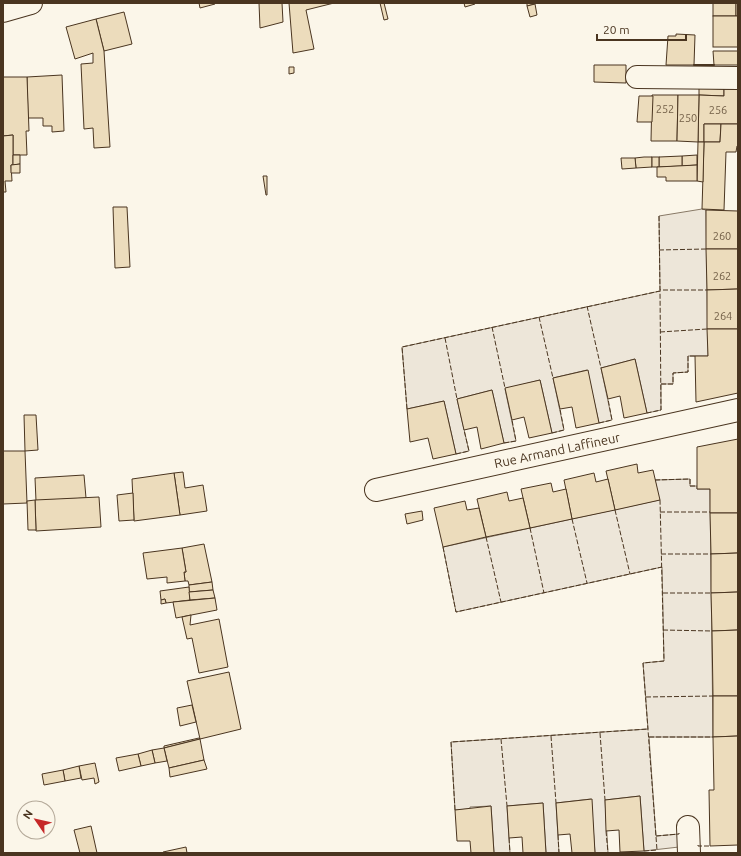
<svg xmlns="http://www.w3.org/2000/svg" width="741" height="856" font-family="Ubuntu,sans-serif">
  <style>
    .green { fill: #ede6d9; stroke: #887966 }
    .building { fill: #ecdcbc; stroke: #4a3520 }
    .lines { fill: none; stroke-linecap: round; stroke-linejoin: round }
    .minor-casing { stroke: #4a3520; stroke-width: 24 }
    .major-casing { stroke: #4a3520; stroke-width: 24 }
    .minor { stroke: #fbf6e9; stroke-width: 22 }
    .major { stroke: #fbf6e9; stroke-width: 22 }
    .fence { stroke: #4a3520; stroke-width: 1; stroke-dasharray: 5 2; stroke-linecap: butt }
    .wall { stroke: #4a3520; stroke-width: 2 }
    .labels { text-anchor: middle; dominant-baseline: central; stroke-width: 3; stroke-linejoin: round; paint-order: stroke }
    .number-label { font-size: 11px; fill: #725f47 }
    .street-label { font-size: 13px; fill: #4a3520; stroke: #fbf6e9 }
  </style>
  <rect width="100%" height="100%" fill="#fbf6e9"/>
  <!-- green -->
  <g class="green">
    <polygon points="702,209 706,210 708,356 688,356 688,372 673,373 673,384 661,384 661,410 647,413 635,359 601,368 612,420 599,423 587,370 553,378 564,430 552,433 540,380 505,389 516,441 504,443 492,390 457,399 469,451 456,454 444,401 407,409 402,347 660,291 659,216"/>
    <polygon points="690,479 690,486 697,486 697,489 710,489 713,737 649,737 656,836 679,834 679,847 644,851 640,796 605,800 608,853 595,853 591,799 556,803 559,853 546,853 543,803 507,806 510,853 494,853 491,806 470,807 470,809 455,810 451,742 648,729 643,663 664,661 662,567 456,612 443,547 659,500 655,480"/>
  </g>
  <!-- building -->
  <g class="building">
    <polygon points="199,3 215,3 215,4 200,8"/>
    <polygon points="259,3 282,3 283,22 260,28"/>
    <polygon points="289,3 334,3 306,10 314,49 293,53"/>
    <polygon points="380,3 384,3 388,19 384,20"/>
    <polygon points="464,3 475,3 475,4 465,7"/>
    <polygon points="527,3 535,3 535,4 527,6"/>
    <rect x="713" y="3" width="23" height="13"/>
    <rect x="736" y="3" width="2" height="13"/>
    <polygon points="535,4 537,15 530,17 527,6"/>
    <polygon points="124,12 132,44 104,51 96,19"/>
    <rect x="713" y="16" width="25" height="31"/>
    <polygon points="96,19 104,51 110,147 94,148 93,128 84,129 81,64 93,63 93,53 75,59 66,27"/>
    <polygon points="676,34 695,35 694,65 666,65 668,36 676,36"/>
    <polygon points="713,51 738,51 738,65 714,65"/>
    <polygon points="594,65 626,65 626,83 594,82"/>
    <polygon points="289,67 294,67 294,73 289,74"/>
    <polygon points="62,75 64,131 52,132 52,126 43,126 43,118 28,118 27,77"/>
    <polygon points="3,77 27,77 29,131 26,131 27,155 13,155 13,135 3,136"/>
    <polygon points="699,88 724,89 724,96 699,95"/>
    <polygon points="724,89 738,89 738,124 704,124 704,142 698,142 699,95 724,96"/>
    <polygon points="652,95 678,95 677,141 651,141"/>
    <polygon points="678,95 699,95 698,142 677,141"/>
    <polygon points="639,96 653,96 652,122 637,122"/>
    <polygon points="704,124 721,124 720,142 704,142"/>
    <polygon points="721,124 738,124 738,146 737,146 736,152 726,152 724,210 702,209 704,142 720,142"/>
    <polygon points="13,135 13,165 11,165 12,181 5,181 6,192 3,192 3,136"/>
    <polygon points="698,142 704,142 703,182 697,181"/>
    <polygon points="13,155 20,155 20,164 13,165"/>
    <polygon points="697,155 697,165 682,166 682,156"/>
    <polygon points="682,156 682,166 659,167 659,157"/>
    <polygon points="644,157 652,157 652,167 636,168 635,158"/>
    <rect x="652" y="157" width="7" height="10"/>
    <polygon points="621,158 635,158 636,168 622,169"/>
    <polygon points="20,164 20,173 11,173 11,165"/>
    <polygon points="697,165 697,181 666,181 666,177 657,177 657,167"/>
    <polygon points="263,176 267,176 267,195 266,195"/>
    <polygon points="113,207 127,207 130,267 115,268"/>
    <polygon points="706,210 738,211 738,249 706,249"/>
    <polygon points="706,249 738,249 738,289 707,290"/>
    <polygon points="738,289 738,329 707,329 707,290"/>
    <polygon points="707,329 738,329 738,393 696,402 695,356 708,356"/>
    <polygon points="635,359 647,413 624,418 620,396 608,399 601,368"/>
    <polygon points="588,370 599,423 576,428 572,407 560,409 553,378"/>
    <polygon points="540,380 552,433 529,438 524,417 512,420 505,388"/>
    <polygon points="492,390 504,443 481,449 477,427 464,430 457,399"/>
    <polygon points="444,401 456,454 433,459 428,438 410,442 407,409"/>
    <polygon points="24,415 36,415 38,450 25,451"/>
    <polygon points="738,439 738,513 710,513 710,489 697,489 697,447"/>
    <polygon points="3,451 25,451 27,503 3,504"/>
    <polygon points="637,464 638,473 653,470 660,500 615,510 606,471"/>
    <polygon points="183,472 185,488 203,485 207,511 180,515 174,473"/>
    <polygon points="174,473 180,515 134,521 132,479"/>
    <polygon points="594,473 596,482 608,479 615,510 572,519 564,480"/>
    <polygon points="84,475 86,498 36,501 35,478"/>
    <polygon points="551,483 553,492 566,489 572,519 530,528 521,489"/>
    <polygon points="507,492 509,501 523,498 530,528 486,537 477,499"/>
    <polygon points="133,493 134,520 119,521 117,495"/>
    <polygon points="99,497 101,527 36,531 35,500"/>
    <polygon points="35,500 36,530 28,530 27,501"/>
    <polygon points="465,501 467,510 479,508 486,537 443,547 434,508"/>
    <polygon points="422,511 423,520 407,524 405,514"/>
    <polygon points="710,513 738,513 738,553 711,554"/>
    <polygon points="204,544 212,582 189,585 188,581 185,581 184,572 186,572 182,548"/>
    <polygon points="182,548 186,572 184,572 185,581 167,583 167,577 147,579 143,553"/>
    <polygon points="738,553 738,592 711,593 711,554"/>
    <polygon points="212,582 213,590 189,592 189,585"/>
    <polygon points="189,587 190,600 166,603 165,599 161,600 160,591"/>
    <polygon points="213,590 215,598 190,600 189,592"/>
    <polygon points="738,592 738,630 712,631 711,593"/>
    <polygon points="215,598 217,610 176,618 173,602"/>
    <polygon points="165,599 166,603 161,604 161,600"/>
    <polygon points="191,615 190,625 219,619 228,667 199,673 192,638 187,639 182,617"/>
    <polygon points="738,630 738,696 713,696 712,631"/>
    <polygon points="229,672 241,729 200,739 187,681"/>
    <polygon points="713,696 738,696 738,736 713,737"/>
    <polygon points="192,705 196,722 180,726 177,708"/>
    <polygon points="738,736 738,845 710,846 709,790 714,790 713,737"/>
    <polygon points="199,738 200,739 164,748 164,746"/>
    <polygon points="200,739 204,760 169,768 164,748"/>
    <polygon points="164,748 167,761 155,763 152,750"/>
    <polygon points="152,750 155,763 141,766 138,754"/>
    <polygon points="138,754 141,766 119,771 116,758"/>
    <polygon points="204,760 207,769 170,777 169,768"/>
    <polygon points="95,763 99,782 95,784 94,778 82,780 79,766"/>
    <polygon points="79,766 81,778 65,781 63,770"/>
    <polygon points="63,770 65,781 44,785 42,774"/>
    <polygon points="640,796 644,851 620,852 619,830 606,831 605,800"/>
    <polygon points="592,799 595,853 572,853 570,834 558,835 556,803"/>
    <polygon points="543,803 546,853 523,853 522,837 509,838 507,806"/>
    <polygon points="491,806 494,853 471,853 470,841 457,841 455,810"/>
    <polygon points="91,826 97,853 80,853 74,830"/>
    <polygon points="186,847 187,853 163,853 163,852"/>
  </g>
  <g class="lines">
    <defs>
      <g id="minor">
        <polyline points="637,77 738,78"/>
        <polyline points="376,490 738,410"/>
        <polyline points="688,827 689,853"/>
      </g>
      <polyline id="major" points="3,11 31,3"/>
    </defs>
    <!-- minor casing -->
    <use href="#minor" class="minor-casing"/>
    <!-- major casing -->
    <use href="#major" class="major-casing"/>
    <!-- minor -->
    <use href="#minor" class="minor"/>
    <!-- major -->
    <use href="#major" class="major"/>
    <!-- fence -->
    <g class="fence">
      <polyline points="659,216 660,290 707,290"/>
      <polyline points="659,250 706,249"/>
      <polyline points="587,306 601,368"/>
      <polyline points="539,317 553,378"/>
      <polyline points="492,327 505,388"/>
      <polyline points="660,332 707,329"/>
      <polyline points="445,338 457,399"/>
      <polyline points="661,384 673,384 673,373 688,372 688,356 695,356"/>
      <polyline points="407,409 402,347 660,291 661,410 647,413"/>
      <polyline points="599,423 612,420 608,399"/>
      <polyline points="552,433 564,430 560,409"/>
      <polyline points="504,443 516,441 512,420"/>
      <polyline points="456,454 469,451 464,430"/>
      <polyline points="655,480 690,479 690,486 697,486"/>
      <polyline points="615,510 630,574"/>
      <polyline points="660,512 710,512"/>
      <polyline points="572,519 587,583"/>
      <polyline points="530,528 544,593"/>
      <polyline points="486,537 501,602"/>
      <polyline points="443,547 456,612 662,567"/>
      <polyline points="661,554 711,554"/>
      <polyline points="663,593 711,593"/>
      <polyline points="663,630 712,631"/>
      <polyline points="646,697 713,696"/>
      <polyline points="600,733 605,800"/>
      <polyline points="551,736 556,803"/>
      <polyline points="649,737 713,737"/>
      <polyline points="501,739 507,806"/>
      <polyline points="455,810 451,742 648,729"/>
      <polyline points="606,831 608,853"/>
      <polyline points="558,835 559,853"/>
      <polyline points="656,836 679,834 679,833"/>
      <polyline points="509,838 510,853"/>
      <polyline points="698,845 698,846 710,846"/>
      <polyline points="644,851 657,850 643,663 664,661 660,500"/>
    </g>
    <!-- wall -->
    <polyline class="wall" points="694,65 714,65"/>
  </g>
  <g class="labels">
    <!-- number labels -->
    <g class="number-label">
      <text x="665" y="109">252</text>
      <text x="718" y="110">256</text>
      <text x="688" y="118">250</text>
      <text x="722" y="236">260</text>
      <text x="722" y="276">262</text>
      <text x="723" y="316">264</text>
    </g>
    <!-- street labels -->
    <g class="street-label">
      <text transform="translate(557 450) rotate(-12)">Rue Armand Laffineur</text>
    </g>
  </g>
  <!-- border -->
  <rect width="741" height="856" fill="none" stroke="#4a3520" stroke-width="8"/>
  <!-- north arrow -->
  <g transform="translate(36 820) rotate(304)"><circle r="19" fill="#fbf6e9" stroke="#b4a999"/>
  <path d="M0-3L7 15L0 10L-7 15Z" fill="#c62828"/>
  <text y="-6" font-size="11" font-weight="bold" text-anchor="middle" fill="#4a3520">N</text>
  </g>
  <!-- scale -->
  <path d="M597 34v6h89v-6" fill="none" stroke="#4a3520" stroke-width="2"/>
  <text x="603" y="34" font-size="12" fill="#4a3520" stroke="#fbf6e9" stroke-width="3" paint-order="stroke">20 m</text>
</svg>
